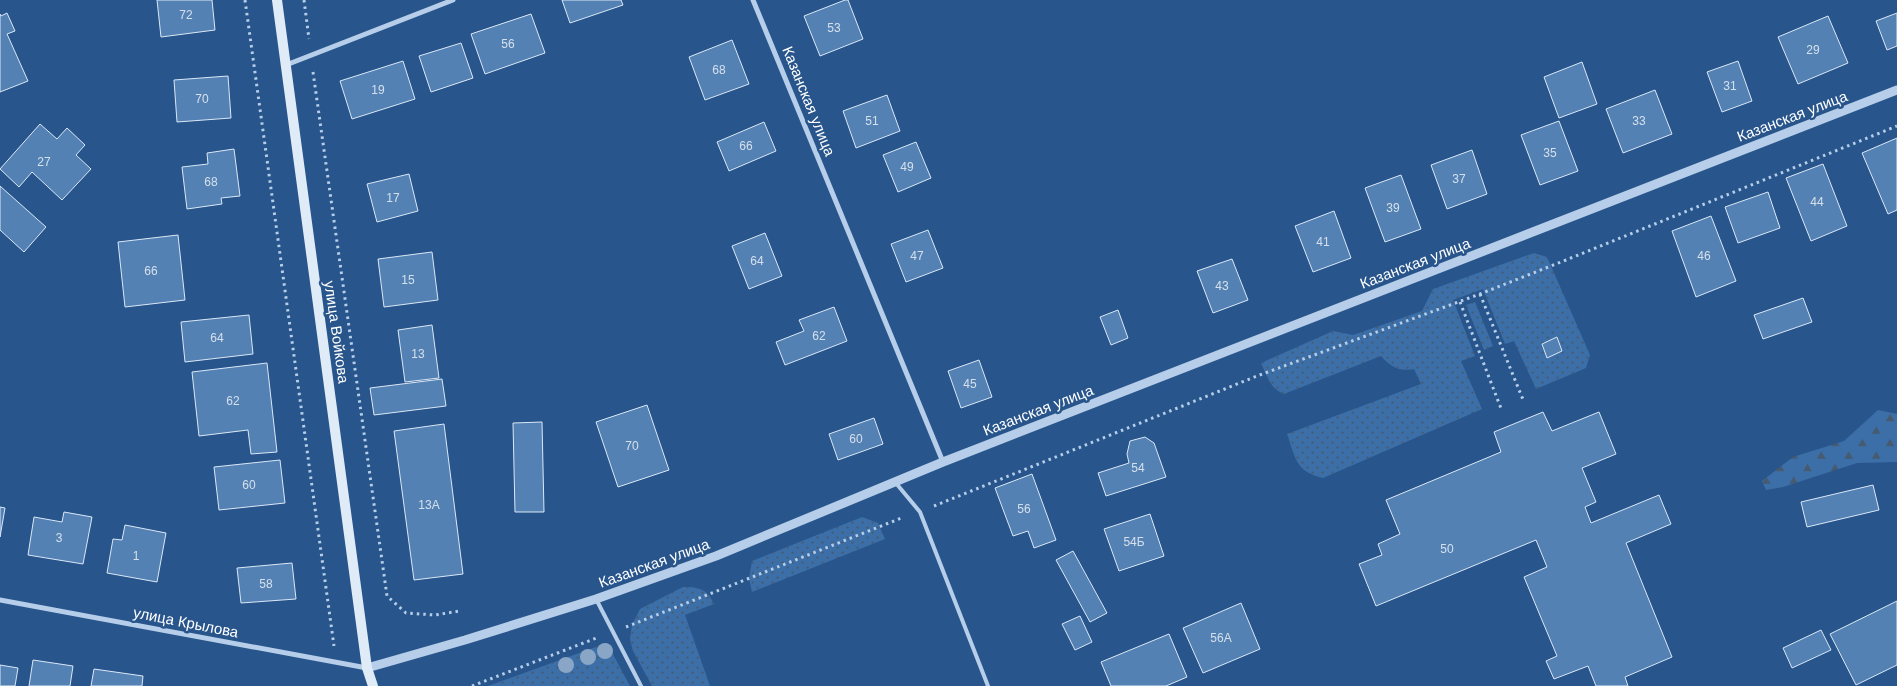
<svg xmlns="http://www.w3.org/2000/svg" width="1897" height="686" font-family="Arial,sans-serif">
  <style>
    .grass { fill: url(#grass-dots) }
    .forest { fill: url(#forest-firs) }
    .building { fill: #5481b3; stroke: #dae8f7 }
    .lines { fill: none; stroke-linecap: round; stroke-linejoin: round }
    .path { stroke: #b6cee9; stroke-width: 3; stroke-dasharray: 2.5 4; stroke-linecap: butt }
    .service { stroke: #b6cee9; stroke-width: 4 }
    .minor { stroke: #b6cee9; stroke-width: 5 }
    .tertiary { stroke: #b6cee9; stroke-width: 9 }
    .secondary { stroke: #e0ebf8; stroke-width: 10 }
    .tree { fill: #8aa6c6 }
    .labels { text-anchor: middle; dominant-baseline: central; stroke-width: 5; stroke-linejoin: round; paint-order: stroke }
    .number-label { font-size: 12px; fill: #d4e0ec }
    .street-label { font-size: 15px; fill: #fff; stroke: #28558b }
  </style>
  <defs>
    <pattern id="grass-dots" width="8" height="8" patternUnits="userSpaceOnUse" patternTransform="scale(1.25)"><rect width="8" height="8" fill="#3c6fa7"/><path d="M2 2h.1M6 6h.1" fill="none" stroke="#465a70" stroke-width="1.8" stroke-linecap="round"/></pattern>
    <pattern id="forest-firs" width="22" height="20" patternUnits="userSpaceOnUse" patternTransform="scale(1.25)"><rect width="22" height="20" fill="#3c6fa7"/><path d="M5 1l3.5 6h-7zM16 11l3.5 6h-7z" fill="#465a70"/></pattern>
  </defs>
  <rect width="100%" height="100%" fill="#28558b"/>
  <!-- grass -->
  <g class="grass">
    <path d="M1534,253L1547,257L1590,355L1586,368L1536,389L1514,341L1505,344L1483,289L1453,300L1475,356L1461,361L1482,409L1323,478C1295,471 1296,459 1287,434L1421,384L1414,369C1399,372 1391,367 1381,356L1284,394C1270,389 1267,376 1261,363L1333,331L1353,335L1422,311L1433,289Z"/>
    <polygon points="1475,302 1493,346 1484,350 1466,305"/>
    <polygon points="862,517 878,523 885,539 752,592 749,579 752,561"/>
    <path d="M683,587C699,587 707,589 714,604L685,615L710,686H652L633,651L630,639L632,625L640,609Z"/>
    <polygon points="607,643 630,686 488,686"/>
  </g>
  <!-- forest -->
  <polygon class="forest" points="1878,410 1897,414 1897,462 1857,463 1783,487 1766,490 1762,481 1793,457 1844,441"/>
  <!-- building -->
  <g class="building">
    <polygon points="157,0 212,0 215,30 161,37"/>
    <polygon points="562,0 621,0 623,5 570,23"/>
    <polygon points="845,0 848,0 863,39 820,56 804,16"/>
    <polygon points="7,13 15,31 7,34 28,81 0,92 0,14 1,16"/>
    <polygon points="1897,13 1897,46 1887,50 1876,21"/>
    <polygon points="531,14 545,53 485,74 471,34"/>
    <polygon points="1828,16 1848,63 1798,84 1778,37"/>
    <polygon points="732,40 749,84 705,100 689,57"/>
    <polygon points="461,43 473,78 431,92 419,56"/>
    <polygon points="403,61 415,99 352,119 340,81"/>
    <polygon points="1738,61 1752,101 1722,112 1707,72"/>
    <polygon points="1582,62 1597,104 1559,118 1544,77"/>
    <polygon points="228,76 231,118 177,122 174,80"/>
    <polygon points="1655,90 1672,134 1623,153 1606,109"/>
    <polygon points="887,95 900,131 856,148 843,111"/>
    <polygon points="1559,121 1578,171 1540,185 1521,135"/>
    <polygon points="764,122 776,151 729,171 717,142"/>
    <polygon points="40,124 57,139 67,128 85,145 76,155 91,169 62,200 32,172 19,187 0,169"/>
    <polygon points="1897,138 1897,210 1888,214 1862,153"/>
    <polygon points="916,142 931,178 898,192 883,155"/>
    <polygon points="234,149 240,196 221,198 222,204 187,209 182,167 208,164 207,153"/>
    <polygon points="1472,150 1487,194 1447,209 1431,165"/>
    <polygon points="1823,164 1847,226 1811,241 1786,178"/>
    <polygon points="409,174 418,211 377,222 367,184"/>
    <polygon points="1401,175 1421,229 1385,242 1365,188"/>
    <polygon points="0,186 46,227 24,252 0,230"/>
    <polygon points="1768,192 1780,228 1738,243 1725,207"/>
    <polygon points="1334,211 1351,258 1313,272 1295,226"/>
    <polygon points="1711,216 1736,281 1696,297 1672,231"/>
    <polygon points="928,230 943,268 906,282 891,244"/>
    <polygon points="765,233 782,276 749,289 732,246"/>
    <polygon points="178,235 185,300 125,307 118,242"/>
    <polygon points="432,252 438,300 384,307 378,259"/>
    <polygon points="1232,259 1248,300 1213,313 1197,271"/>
    <polygon points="1803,298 1812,322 1763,339 1754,315"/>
    <polygon points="834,307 847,341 785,365 776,342 804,331 799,320"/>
    <polygon points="1118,310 1128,338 1111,345 1100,317"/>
    <polygon points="249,315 253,354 185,362 181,322"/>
    <polygon points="432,325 439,378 405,382 398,330"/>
    <polygon points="1557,337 1562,351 1547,358 1542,344"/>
    <polygon points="979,360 992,397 961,408 948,371"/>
    <polygon points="267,363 277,452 251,454 248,430 199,436 192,372"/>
    <polygon points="442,379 446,406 374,415 370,388"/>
    <polygon points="647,405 669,470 618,487 596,422"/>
    <polygon points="1543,412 1552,431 1599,412 1616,454 1582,468 1596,502 1585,507 1591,523 1659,495 1671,524 1626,543 1672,657 1625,677 1628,686 1596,686 1588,666 1554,679 1546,661 1557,656 1524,577 1547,567 1536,540 1376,606 1359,564 1382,555 1378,544 1400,534 1386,500 1501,452 1494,432"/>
    <polygon points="874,418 883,444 838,460 829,434"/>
    <polygon points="542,422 544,512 515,512 513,423"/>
    <polygon points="444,424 463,574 414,580 394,431"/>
    <polygon points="1145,437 1154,443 1166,477 1106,496 1098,473 1129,463 1127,454 1130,441"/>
    <polygon points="280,460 285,503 219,510 214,467"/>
    <polygon points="1032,474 1056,540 1034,548 1028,531 1013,536 995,488"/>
    <polygon points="1873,485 1879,510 1807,527 1801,502"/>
    <polygon points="0,507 5,508 0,537"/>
    <polygon points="64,512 92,517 83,564 28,555 34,517 62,522"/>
    <polygon points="1150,514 1164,556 1119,571 1104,529"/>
    <polygon points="125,525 166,533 157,582 107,573 113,539 122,540"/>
    <polygon points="1073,551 1107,613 1090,622 1056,560"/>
    <polygon points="292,563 296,599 241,603 237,568"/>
    <polygon points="1897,601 1897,665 1856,685 1830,634"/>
    <polygon points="1241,603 1260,649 1203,673 1183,628"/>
    <polygon points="1080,616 1092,642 1075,650 1062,624"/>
    <polygon points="1821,630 1831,650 1792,668 1783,648"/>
    <polygon points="1169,634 1187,677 1166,686 1111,686 1101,662"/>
    <polygon points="33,660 73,666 70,686 29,686"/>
    <polygon points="0,665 18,668 15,686 0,686"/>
    <polygon points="94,669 143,676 142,686 91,686"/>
  </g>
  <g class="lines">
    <!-- path -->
    <g class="path">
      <polyline points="245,0 334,646"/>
      <polyline points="304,0 309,39"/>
      <polyline points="313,72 387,596 406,613 435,615 460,611"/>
      <polyline points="1480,294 1524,402"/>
      <polyline points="1460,302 1502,411"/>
      <polyline points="934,506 1257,376 1480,294 1566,260 1897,126"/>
      <polyline points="626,627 904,517"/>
      <polyline points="472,686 599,637"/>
    </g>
    <!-- service -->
    <g class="service">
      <polyline points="895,482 920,512 988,686"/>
      <polyline points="596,599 641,686"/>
    </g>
    <!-- minor -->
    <g class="minor">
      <polyline points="753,0 943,462"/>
      <polyline points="286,65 453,0"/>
      <polyline points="0,600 367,668"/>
    </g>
    <!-- tertiary -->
    <polyline class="tertiary" points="367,668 465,640 596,599 716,556 943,462 1897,90"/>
    <!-- secondary -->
    <polyline class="secondary" points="277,0 367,668 373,686"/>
  </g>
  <!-- trees -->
  <g class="tree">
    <circle cx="605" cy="651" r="8"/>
    <circle cx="588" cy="657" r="8"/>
    <circle cx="566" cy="665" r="8"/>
  </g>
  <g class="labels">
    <!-- number labels -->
    <g class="number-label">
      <text x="186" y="15">72</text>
      <text x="834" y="28">53</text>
      <text x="508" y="44">56</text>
      <text x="1813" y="50">29</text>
      <text x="719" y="70">68</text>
      <text x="1730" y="86">31</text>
      <text x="378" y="90">19</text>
      <text x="202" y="99">70</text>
      <text x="872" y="121">51</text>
      <text x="1639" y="121">33</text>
      <text x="746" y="146">66</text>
      <text x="1550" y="153">35</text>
      <text x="44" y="162">27</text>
      <text x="907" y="167">49</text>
      <text x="1459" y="179">37</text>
      <text x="211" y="182">68</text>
      <text x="393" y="198">17</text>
      <text x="1817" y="202">44</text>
      <text x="1393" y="208">39</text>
      <text x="1323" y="242">41</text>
      <text x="917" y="256">47</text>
      <text x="1704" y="256">46</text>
      <text x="757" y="261">64</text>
      <text x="151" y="271">66</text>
      <text x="408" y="280">15</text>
      <text x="1222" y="286">43</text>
      <text x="819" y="336">62</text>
      <text x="217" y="338">64</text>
      <text x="418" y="354">13</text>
      <text x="970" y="384">45</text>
      <text x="233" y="401">62</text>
      <text x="856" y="439">60</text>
      <text x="632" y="446">70</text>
      <text x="1138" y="468">54</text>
      <text x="249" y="485">60</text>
      <text x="429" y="505">13А</text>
      <text x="1024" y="509">56</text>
      <text x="59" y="538">3</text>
      <text x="1134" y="542">54Б</text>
      <text x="1447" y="549">50</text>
      <text x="136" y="556">1</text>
      <text x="266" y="584">58</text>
      <text x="1221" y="638">56А</text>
    </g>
    <!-- street labels -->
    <g class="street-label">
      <text transform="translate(809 101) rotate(68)">Казанская улица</text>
      <text transform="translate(1792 116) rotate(-21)">Казанская улица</text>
      <text transform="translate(1415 263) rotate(-21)">Казанская улица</text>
      <text transform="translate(337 332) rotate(82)">улица Войкова</text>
      <text transform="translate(1038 410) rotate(-21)">Казанская улица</text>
      <text transform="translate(654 563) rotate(-20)">Казанская улица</text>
      <text transform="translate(186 622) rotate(11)">улица Крылова</text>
    </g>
  </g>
</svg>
